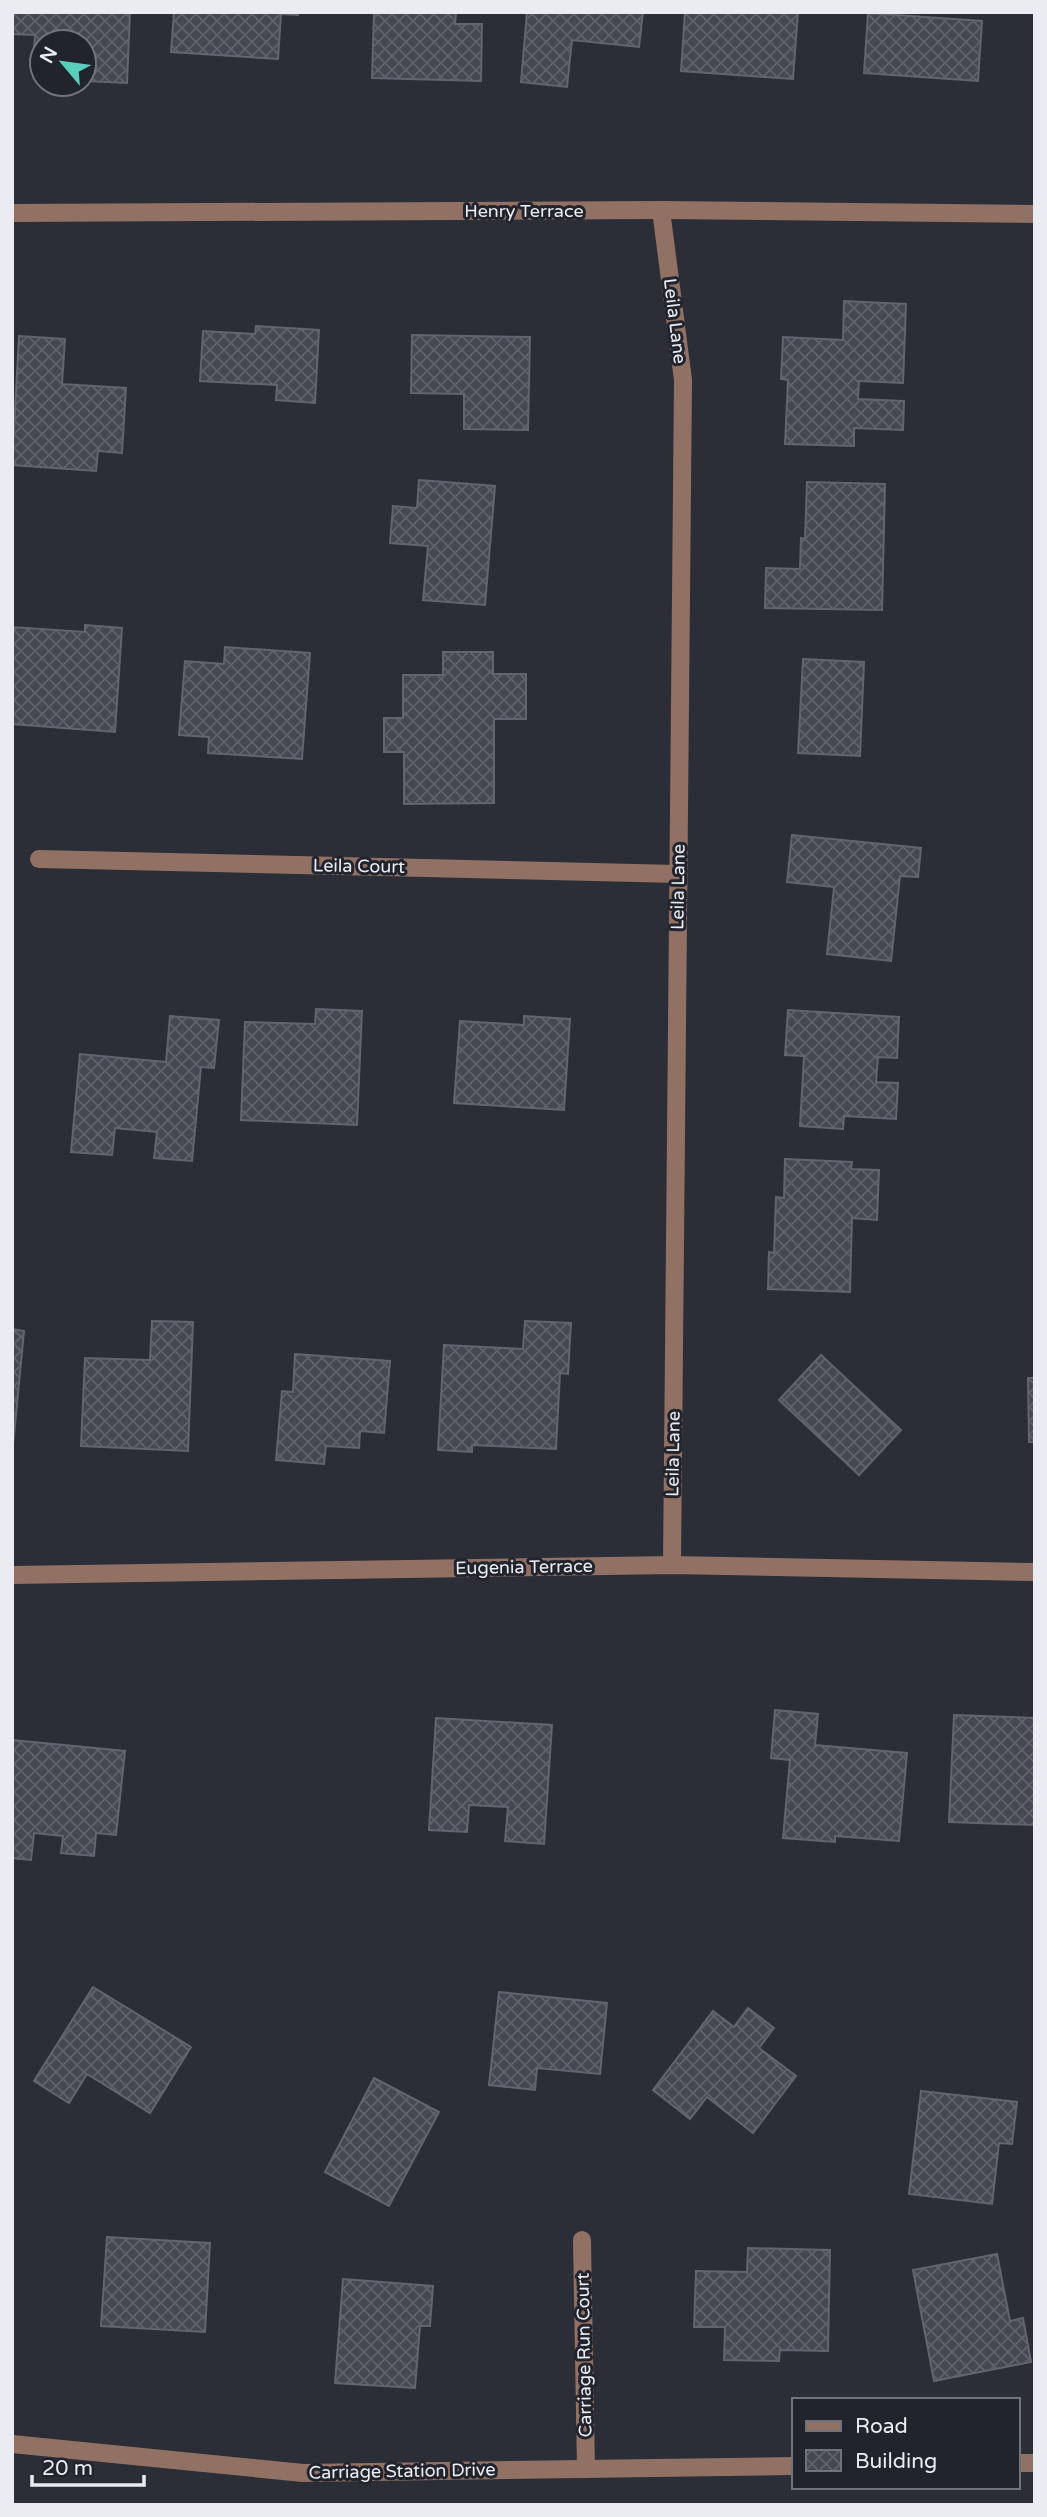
<svg xmlns="http://www.w3.org/2000/svg" width="1047" height="2517" font-family="'Varela Round',sans-serif">
  <style>
    .building { fill: url(#building-cross-hatch); stroke: #626470; stroke-width: 2 }
    .lines { fill: none; stroke-linecap: round; stroke-linejoin: round }
    .minor { stroke: #917163; stroke-width: 18 }
    .labels { text-anchor: middle; dominant-baseline: central; stroke-width: 6; stroke-linejoin: round; paint-order: stroke }
    .street-label { font-size: 18px; fill: #eaecf2; stroke: #21232d }
  </style>
  <defs>
    <pattern id="building-cross-hatch" width="8" height="8" patternUnits="userSpaceOnUse" patternTransform="scale(1.75)"><rect width="8" height="8" fill="#454752"/><path d="M0 0l8 8M0 8l8-8" fill="none" stroke="#60626b"/></pattern>
  </defs>
  <rect width="100%" height="100%" fill="#2b2d37"/>
  <!-- building -->
  <g class="building">
    <polygon points="12,12 130,12 127,83 85,81 84,42 42,42 42,51 34,50 35,35 12,34"/>
    <polygon points="174,12 298,12 298,15 281,14 278,59 171,52"/>
    <polygon points="374,12 456,12 455,24 482,24 481,81 372,78"/>
    <polygon points="527,12 643,12 639,47 572,40 567,87 521,82"/>
    <polygon points="685,12 798,12 793,79 681,71"/>
    <polygon points="868,13 982,21 978,81 864,73"/>
    <polygon points="844,301 906,304 903,383 859,381 858,399 904,401 903,430 854,428 854,446 785,444 788,380 781,379 783,337 843,340"/>
    <polygon points="256,326 319,330 315,403 276,400 277,385 200,381 203,331 255,334"/>
    <polygon points="412,335 530,337 528,430 464,429 464,394 411,393"/>
    <polygon points="19,336 65,339 62,384 126,388 122,453 98,451 96,471 12,465"/>
    <polygon points="419,480 495,486 485,605 423,600 428,546 390,543 393,506 417,508"/>
    <polygon points="807,482 885,484 882,610 765,608 766,568 800,569 801,538 805,539"/>
    <polygon points="85,625 122,628 115,732 12,724 12,627 85,632"/>
    <polygon points="225,647 310,653 302,759 208,753 209,737 179,735 185,661 224,664"/>
    <polygon points="443,652 493,652 493,674 526,674 526,719 494,719 494,803 404,804 404,752 384,752 384,718 403,718 403,675 443,675"/>
    <polygon points="803,659 864,662 860,756 798,753"/>
    <polygon points="792,835 921,848 918,877 900,876 891,961 827,954 834,887 787,882"/>
    <polygon points="316,1009 362,1011 357,1125 241,1120 245,1022 315,1024"/>
    <polygon points="788,1010 899,1017 897,1058 878,1057 876,1082 898,1083 896,1119 844,1116 843,1129 800,1126 804,1056 785,1055"/>
    <polygon points="170,1016 219,1020 214,1068 201,1067 192,1161 154,1158 157,1132 115,1128 112,1155 71,1152 80,1054 166,1062"/>
    <polygon points="524,1016 570,1019 564,1110 454,1103 460,1021 524,1025"/>
    <polygon points="785,1159 852,1162 851,1169 879,1170 877,1220 852,1218 850,1292 768,1289 769,1252 774,1253 776,1197 784,1198"/>
    <polygon points="152,1321 193,1322 188,1451 81,1446 85,1358 150,1360"/>
    <polygon points="525,1321 571,1323 568,1374 560,1373 556,1449 472,1445 472,1452 438,1450 444,1345 523,1349"/>
    <polygon points="12,1329 24,1331 12,1456"/>
    <polygon points="295,1354 390,1361 384,1433 360,1431 359,1448 326,1446 324,1464 276,1460 282,1391 293,1392"/>
    <polygon points="821,1355 901,1430 859,1475 779,1400"/>
    <polygon points="1028,1378 1035,1378 1035,1442 1029,1442"/>
    <polygon points="775,1710 818,1714 815,1745 907,1753 899,1841 835,1836 835,1842 783,1838 790,1760 771,1758"/>
    <polygon points="954,1715 1035,1718 1035,1825 949,1822"/>
    <polygon points="436,1718 552,1725 544,1844 505,1841 508,1807 469,1805 467,1832 429,1830"/>
    <polygon points="12,1740 125,1751 116,1835 96,1833 94,1856 61,1853 63,1836 34,1833 31,1860 12,1858"/>
    <polygon points="93,1987 191,2047 150,2113 87,2074 69,2103 34,2081"/>
    <polygon points="499,1992 607,2003 600,2074 537,2068 535,2090 489,2085"/>
    <polygon points="748,2008 774,2028 759,2048 796,2076 753,2133 707,2097 690,2119 653,2090 713,2011 734,2027"/>
    <polygon points="374,2078 439,2112 389,2206 325,2172"/>
    <polygon points="921,2091 1017,2102 1012,2144 999,2143 992,2204 909,2194"/>
    <polygon points="107,2237 210,2243 205,2332 101,2326"/>
    <polygon points="748,2248 830,2250 828,2351 780,2350 779,2361 724,2360 725,2327 694,2327 696,2271 747,2272"/>
    <polygon points="997,2254 1010,2321 1023,2318 1031,2362 934,2381 913,2270"/>
    <polygon points="343,2279 433,2286 430,2326 420,2326 415,2388 335,2383"/>
  </g>
  <g class="lines">
    <!-- minor -->
    <g class="minor">
      <polyline points="661,210 683,380 672,1565"/>
      <polyline points="12,213 661,210 1035,214"/>
      <polyline points="39,859 678,874"/>
      <polyline points="12,1575 672,1565 1035,1572"/>
      <polyline points="582,2240 586,2469"/>
      <polyline points="12,2444 303,2473 793,2466"/>
      <polyline points="1017,2463 1035,2463"/>
    </g>
  </g>
  <g class="labels">
    <!-- street labels -->
    <g class="street-label">
      <text x="524" y="211">Henry Terrace</text>
      <text transform="translate(675 321) rotate(83)">Leila Lane</text>
      <text transform="translate(359 866) rotate(1)">Leila Court</text>
      <text transform="translate(678 887) rotate(-89)">Leila Lane</text>
      <text transform="translate(673 1454) rotate(-89)">Leila Lane</text>
      <text transform="translate(524 1567) rotate(-1)">Eugenia Terrace</text>
      <text transform="translate(584 2355) rotate(-91)">Carriage Run Court</text>
      <text transform="translate(402 2471) rotate(-1)">Carriage Station Drive</text>
    </g>
  </g>
  <!-- border -->
  <rect width="1047" height="2517" fill="none" stroke="#eaecf2" stroke-width="28"/>
  <!-- legend -->
  <rect x="792" y="2398" width="228" height="91" fill="#21232d" stroke="#71737c" stroke-width="2"/>
  <rect x="806" y="2421" width="35" height="10" fill="#917163" stroke="#71737c" stroke-width="2"/>
  <text x="855" y="2433" font-size="21" fill="#eaecf2">Road</text>
  <rect x="806" y="2450" width="35" height="21" fill="url(#building-cross-hatch)" stroke="#71737c" stroke-width="2"/>
  <text x="855" y="2468" font-size="21" fill="#eaecf2">Building</text>
  <!-- north arrow -->
  <g transform="translate(63 63) rotate(299)"><circle r="33" fill="#21232d" stroke="#71737c" stroke-width="2"/>
  <path d="M0-5L12 26L0 18L-12 26Z" fill="#5acebc"/>
  <text y="-10" font-size="19" font-weight="bold" text-anchor="middle" fill="#eaecf2">N</text>
  </g>
  <!-- scale -->
  <path d="M32 2475v10h112v-10" fill="none" stroke="#eaecf2" stroke-width="3.5"/>
  <text x="42" y="2475" font-size="21" fill="#eaecf2" stroke="#21232d" stroke-width="5" paint-order="stroke">20 m</text>
</svg>
